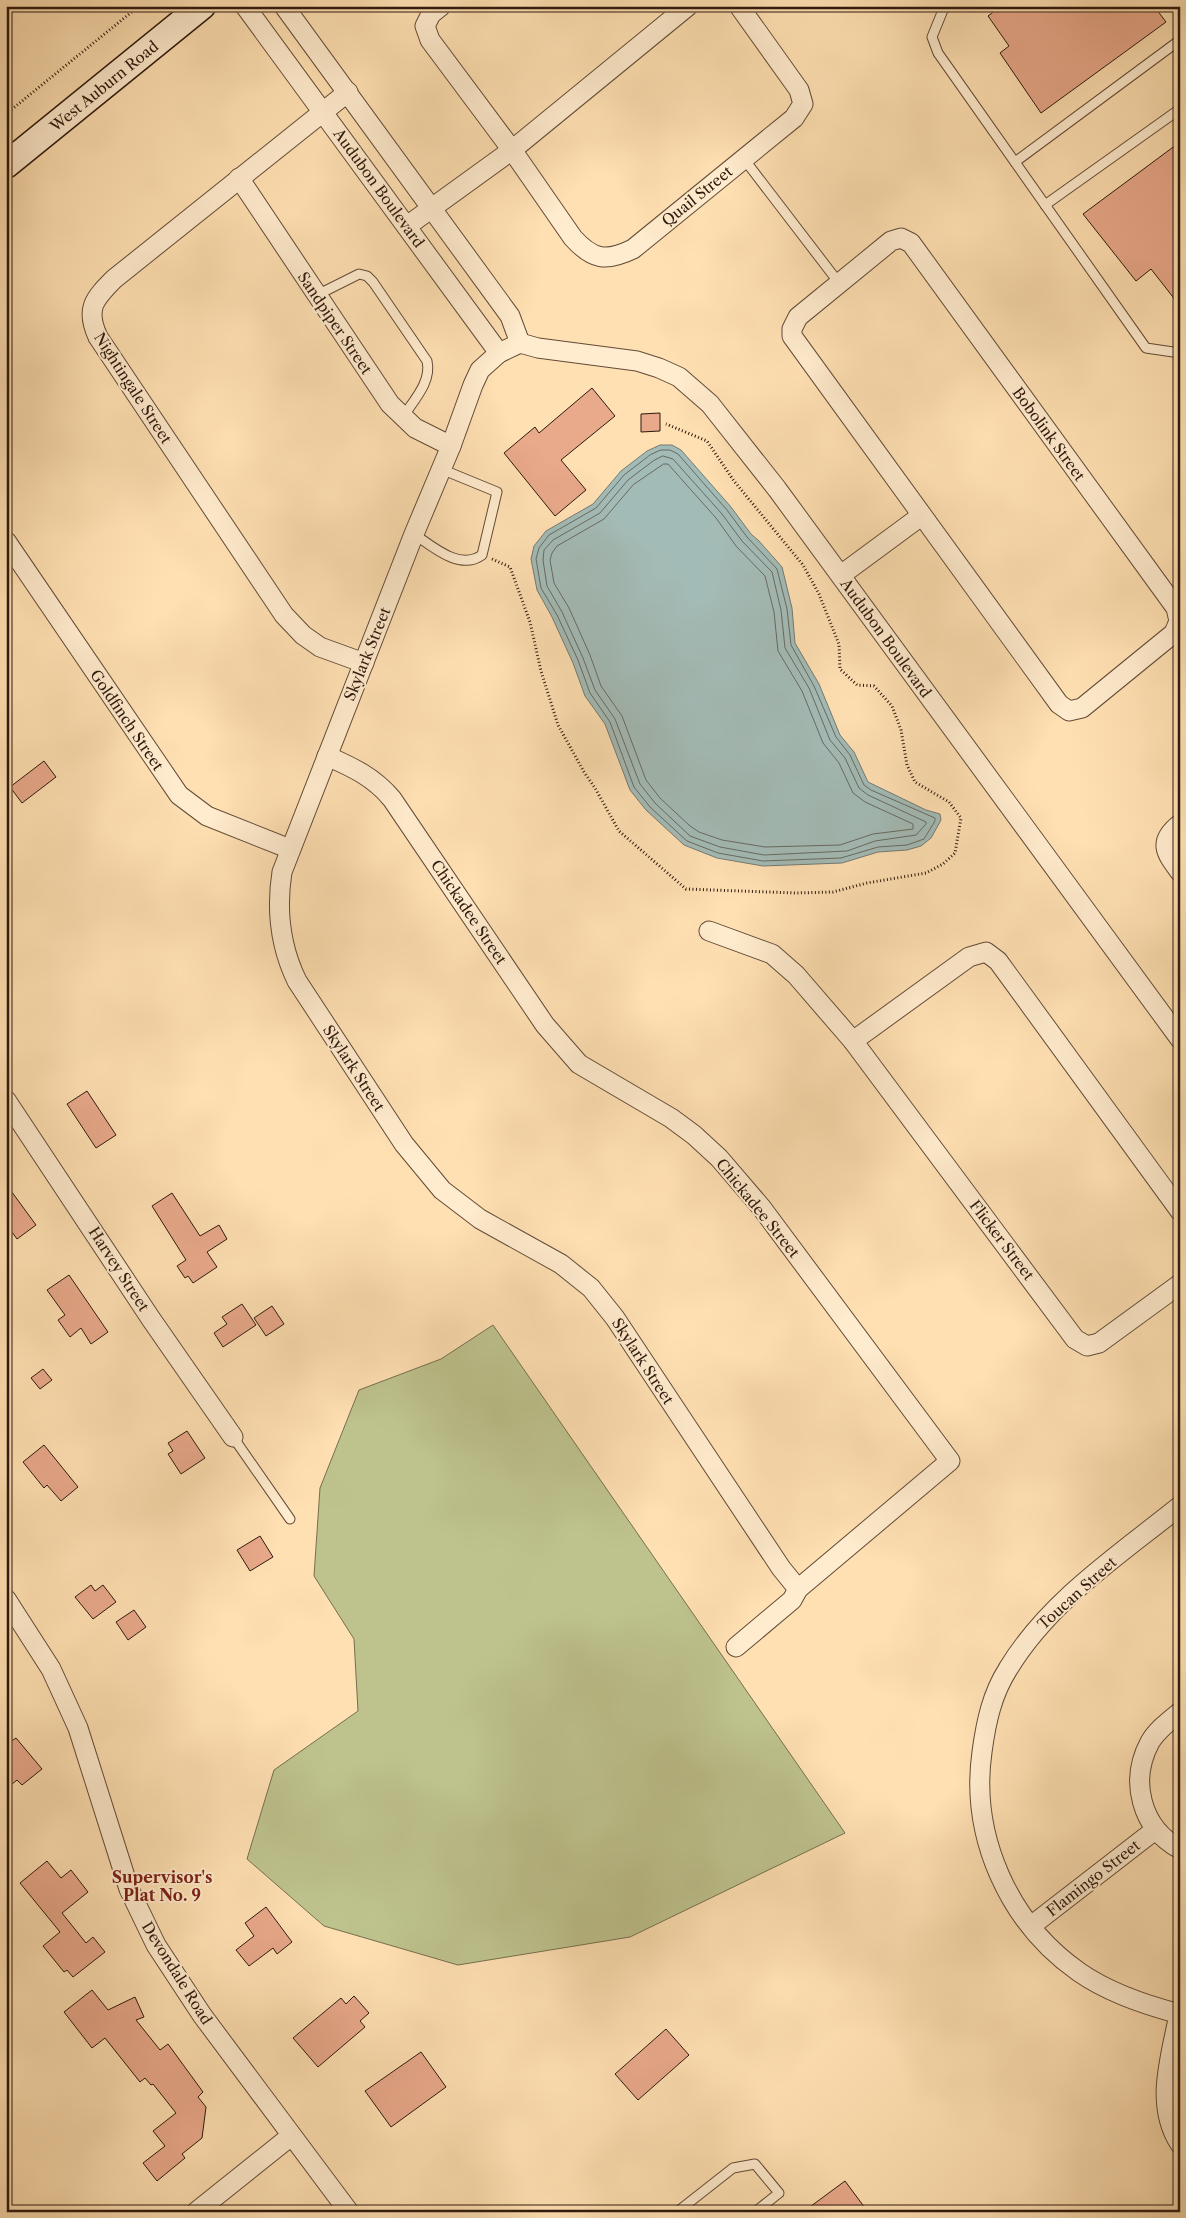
<svg xmlns="http://www.w3.org/2000/svg" width="1186" height="2218" font-family="'Libre Caslon Text',serif">
  <style>
    .green { fill: #bec38e; stroke: #766e4e }
    .water { fill: #a3bbb6; stroke: #747a73 }
    .lines { fill: none; stroke-linecap: round; stroke-linejoin: round }
    .shore { stroke: #686a62; stroke-width: 1 }
    .building { fill: #e9a98b; stroke: #2e190e }
    .lane-casing { stroke: #624b37; stroke-width: 11 }
    .street-casing { stroke: #624b37; stroke-width: 21 }
    .secondary-casing { stroke: #2e190e; stroke-width: 29 }
    .path { stroke: #2e190e; stroke-width: 3; stroke-dasharray: 1 2.5; stroke-linecap: butt }
    .lane { stroke: #ffebcd; stroke-width: 9 }
    .street { stroke: #ffebcd; stroke-width: 19 }
    .secondary { stroke: #ffebcd; stroke-width: 26 }
    .labels { text-anchor: middle; dominant-baseline: central; stroke-width: 4; stroke-linejoin: round; paint-order: stroke }
    .street-label { font-size: 15px; fill: #2e190e; stroke: #ffebcd }
    .neighbourhood-label { font-size: 16px; font-weight: bold; fill: #7a1f14; stroke: #ffebcd }
  </style>
  <rect width="100%" height="100%" fill="#ffe0b2"/>
  <filter id="stains"><feTurbulence type="fractalNoise" baseFrequency=".004" numOctaves="4"/><feColorMatrix values="0 0 0 0 .2 0 0 0 0 .09 0 0 0 0 .02 0 0 0 .5 -.17"/></filter>
  <radialGradient id="worn" r=".72"><stop offset=".6" stop-color="#630" stop-opacity="0"/><stop offset="1" stop-color="#630" stop-opacity=".3"/></radialGradient>
  <!-- green -->
  <polygon class="green" points="493,1325 845,1833 630,1937 458,1965 324,1926 247,1859 274,1770 358,1711 354,1639 314,1576 320,1488 359,1390 441,1359"/>
  <!-- water -->
  <polygon class="water" points="660,445 672,445 681,450 731,507 751,534 759,541 782,567 792,608 795,643 819,684 840,735 854,752 868,782 926,810 940,814 941,820 931,838 921,846 907,850 878,852 842,863 763,866 717,858 684,845 646,810 630,790 605,724 585,696 573,663 552,617 537,590 531,559 534,546 546,531 593,504 621,471 647,451"/>
  <g class="lines">
    <!-- shore -->
    <g class="shore">
      <polygon points="661,450 670,450 678,454 727,510 747,537 777,569 787,609 791,645 814,686 836,737 850,755 864,785 871,790 935,818 935,821 924,839 907,845 878,847 841,858 763,861 718,853 687,841 650,807 634,787 610,722 590,693 578,660 557,615 541,588 536,559 539,548 549,535 596,508 624,475 650,455"/>
      <polygon points="663,456 673,459 722,514 742,541 772,572 781,610 785,648 809,688 830,740 845,758 859,788 868,795 926,822 926,824 916,835 875,841 847,851 764,855 720,847 690,836 655,803 640,784 615,719 595,690 583,658 562,612 547,586 543,560 544,550 553,540 600,513 628,480 653,461"/>
      <polygon points="664,464 668,464 716,518 736,546 765,576 774,612 778,651 802,691 823,743 839,763 853,793 865,802 913,824 913,829 873,834 840,845 765,847 722,840 699,832 690,826 660,798 646,780 622,716 601,686 590,655 569,608 554,583 550,560 552,553 557,546 604,519 633,485"/>
    </g>
  </g>
  <!-- building -->
  <g class="building">
    <polygon points="1001,6 1154,6 1166,22 1041,113 1000,53 1009,46 988,16"/>
    <polygon points="1180,142 1180,306 1151,269 1136,281 1083,214"/>
    <polygon points="592,388 615,416 561,460 586,490 555,516 504,453 535,427 539,433"/>
    <polygon points="660,413 660,431 641,432 641,414"/>
    <polygon points="44,761 56,777 22,803 10,787"/>
    <polygon points="87,1091 116,1135 96,1148 67,1104"/>
    <polygon points="6,1184 36,1225 17,1239 6,1224"/>
    <polygon points="172,1193 200,1236 219,1225 227,1239 207,1252 217,1267 193,1283 188,1276 185,1278 177,1266 186,1260 152,1206"/>
    <polygon points="69,1275 108,1332 91,1344 81,1328 70,1337 58,1320 65,1315 47,1290"/>
    <polygon points="242,1304 256,1325 223,1347 214,1333 227,1324 222,1317"/>
    <polygon points="272,1306 284,1324 266,1336 254,1318"/>
    <polygon points="43,1369 52,1380 40,1389 31,1378"/>
    <polygon points="187,1431 205,1458 181,1474 168,1454 173,1451 168,1443"/>
    <polygon points="44,1445 78,1487 61,1501 47,1485 44,1488 23,1462"/>
    <polygon points="260,1536 273,1557 250,1571 237,1550"/>
    <polygon points="91,1585 95,1591 103,1585 116,1602 93,1619 75,1597"/>
    <polygon points="134,1610 146,1627 128,1640 116,1622"/>
    <polygon points="16,1738 42,1769 22,1785 17,1780 6,1789 6,1745"/>
    <polygon points="47,1861 61,1878 71,1870 88,1892 62,1913 86,1943 93,1937 105,1952 73,1977 67,1970 64,1972 43,1946 60,1932 20,1883"/>
    <polygon points="266,1907 292,1942 277,1954 273,1948 249,1966 236,1950 254,1936 245,1923"/>
    <polygon points="92,1990 108,2010 135,1997 144,2017 136,2020 160,2050 168,2044 203,2092 198,2097 206,2107 202,2138 182,2154 185,2158 157,2181 143,2163 165,2146 153,2131 176,2113 153,2084 151,2085 145,2078 140,2082 105,2038 92,2048 64,2012"/>
    <polygon points="354,1996 369,2013 360,2021 365,2027 318,2067 293,2038 341,1998 346,2004"/>
    <polygon points="666,2029 689,2055 638,2100 615,2074"/>
    <polygon points="421,2052 446,2087 391,2127 365,2091"/>
    <polygon points="845,2181 868,2212 803,2212"/>
  </g>
  <g class="lines">
    <defs>
      <g id="lane">
        <polyline points="948,6 943,10 932,37 938,53 1146,348 1180,353"/>
        <polyline points="744,159 839,283"/>
        <polyline points="1015,162 1180,40"/>
        <polyline points="1045,205 1180,109"/>
        <path d="M317,295L359,274L367,276L373,282L427,361C432,382 413,401 403,417"/>
        <path d="M414,534C433,547 460,571 482,555L497,492L441,469"/>
        <polyline points="233,1437 290,1519"/>
        <polyline points="677,2212 733,2168 755,2164 779,2193 755,2212"/>
      </g>
      <g id="street">
        <polyline points="245,6 499,353"/>
        <polyline points="284,6 510,316 520,343"/>
        <path d="M441,6L431,14L425,26L430,40L512,150L573,238C593,260 606,262 633,249L794,118L803,104L799,90L739,6"/>
        <path d="M348,92L114,279C94,299 85,309 98,337L284,615L303,635L320,647L364,663"/>
        <polyline points="239,178 390,404 415,428 451,446"/>
        <polyline points="407,226 512,150 688,6"/>
        <polygon points="901,238 911,243 1176,608 1179,621 1174,633 1082,708 1069,711 1059,704 792,336 792,329 798,317 891,241"/>
        <polyline points="6,541 179,795 207,816 290,849"/>
        <polyline points="841,575 921,516"/>
        <path d="M327,756C352,767 374,777 392,799L545,1025L579,1064L671,1118L694,1135L719,1158L761,1207L950,1461L798,1589L792,1600L736,1647"/>
        <path d="M1180,824C1157,842 1166,853 1180,872"/>
        <polyline points="709,931 772,954 796,975 853,1041 1075,1339 1087,1346 1099,1343 1180,1284"/>
        <polyline points="853,1041 969,957 986,952 998,961 1180,1211"/>
        <polyline points="6,1100 151,1319 233,1437"/>
        <path d="M1180,1506C1119,1555 1049,1601 1008,1669C992,1694 986,1722 982,1752C970,1837 1009,1923 1079,1972C1109,1993 1145,2005 1180,2014"/>
        <path d="M798,1589L781,1568L615,1318L591,1288L561,1264L480,1219L442,1190L404,1144L297,981C280,946 276,910 282,872L414,534L451,446L473,385L480,370L499,353L520,343L538,348L637,361L659,368L679,377L710,404L777,489L1180,1039"/>
        <polyline points="6,1599 51,1669 78,1728 129,1889 156,1945 202,2015 349,2212"/>
        <path d="M1180,1712C1169,1721 1157,1730 1150,1742C1129,1781 1141,1828 1180,1849"/>
        <polyline points="1031,1926 1155,1830"/>
        <path d="M1179,2014C1171,2057 1154,2104 1180,2144"/>
        <polyline points="196,2212 291,2136"/>
      </g>
      <polyline id="secondary" points="6,165 202,6"/>
    </defs>
    <!-- lane casing -->
    <use href="#lane" class="lane-casing"/>
    <!-- street casing -->
    <use href="#street" class="street-casing"/>
    <!-- secondary casing -->
    <use href="#secondary" class="secondary-casing"/>
    <!-- path -->
    <g class="path">
      <polyline points="6,114 139,6"/>
      <polyline points="492,559 510,567 530,622 541,671 558,725 584,772 595,788 619,831 686,889 795,893 833,892 867,883 926,873 943,864 955,853 961,818 949,802 915,782 907,765 901,730 892,706 874,686 857,685 840,669 839,644 819,594 803,565 734,481 707,441 666,424"/>
    </g>
    <!-- lane -->
    <use href="#lane" class="lane"/>
    <!-- street -->
    <use href="#street" class="street"/>
    <!-- secondary -->
    <use href="#secondary" class="secondary"/>
  </g>
  <g class="labels">
    <!-- street labels -->
    <g class="street-label">
      <text transform="translate(104 86) rotate(-39)">West Auburn Road</text>
      <text transform="translate(379 188) rotate(54)">Audubon Boulevard</text>
      <text transform="translate(697 196) rotate(-39)">Quail Street</text>
      <text transform="translate(335 323) rotate(56)">Sandpiper Street</text>
      <text transform="translate(133 388) rotate(57)">Nightingale Street</text>
      <text transform="translate(1049 434) rotate(54)">Bobolink Street</text>
      <text transform="translate(886 638) rotate(54)">Audubon Boulevard</text>
      <text transform="translate(367 654) rotate(-68)">Skylark Street</text>
      <text transform="translate(127 720) rotate(56)">Goldfinch Street</text>
      <text transform="translate(469 912) rotate(56)">Chickadee Street</text>
      <text transform="translate(354 1068) rotate(57)">Skylark Street</text>
      <text transform="translate(758 1208) rotate(51)">Chickadee Street</text>
      <text transform="translate(1002 1240) rotate(53)">Flicker Street</text>
      <text transform="translate(119 1269) rotate(57)">Harvey Street</text>
      <text transform="translate(643 1361) rotate(57)">Skylark Street</text>
      <text transform="translate(1077 1593) rotate(-42)">Toucan Street</text>
      <text transform="translate(1093 1878) rotate(-38)">Flamingo Street</text>
      <text transform="translate(177 1973) rotate(58)">Devondale Road</text>
    </g>
    <!-- neighbourhood labels -->
    <g class="neighbourhood-label">
      <text x="162" y="1877">Supervisor's<tspan x="162" dy="18">Plat No. 9</tspan></text>
    </g>
  </g>
  <!-- margin -->
  <rect width="1186" height="2218" fill="none" stroke="#ffe0b2" stroke-width="25"/>
  <rect x="8" y="8" width="1171" height="2203" fill="none" stroke="#2e190e" stroke-width="2.5"/>
  <rect x="12" y="12" width="1161" height="2193" fill="none" stroke="#2e190e"/>
  <rect width="100%" height="100%" filter="url(#stains)"/>
  <rect width="100%" height="100%" fill="url(#worn)"/>
</svg>
